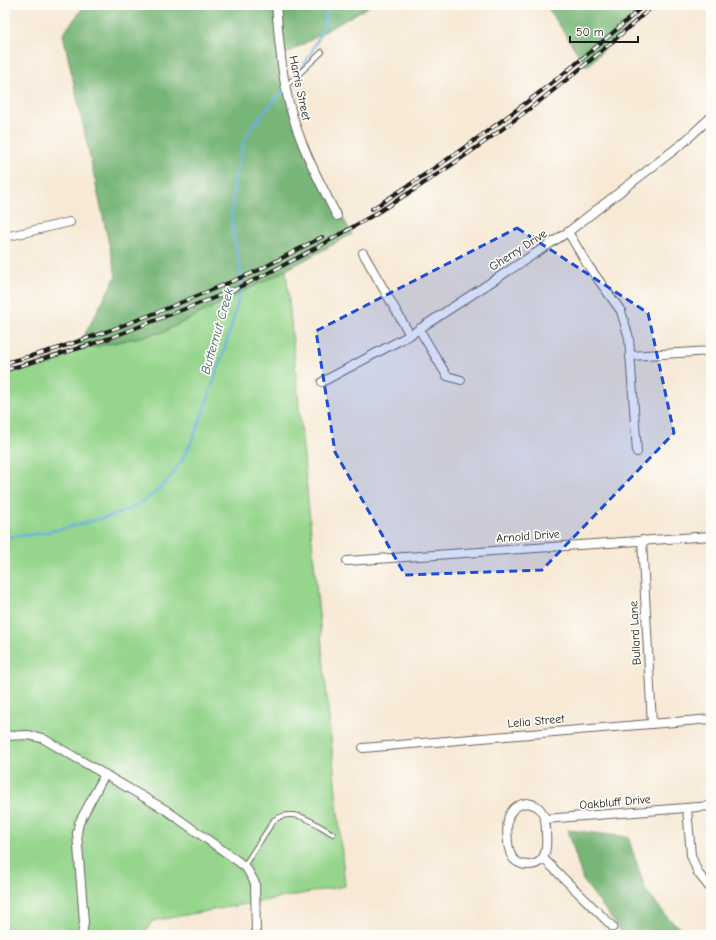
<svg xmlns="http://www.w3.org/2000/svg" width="716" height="940" font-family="'Comic Neue',sans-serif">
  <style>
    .green { fill: #95d58c; stroke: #587854 }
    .forest { fill: #78b678; stroke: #4a694a }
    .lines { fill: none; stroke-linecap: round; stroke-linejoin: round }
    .stream { stroke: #6bb2e2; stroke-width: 2.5 }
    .service-casing { stroke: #69645d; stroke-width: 6 }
    .minor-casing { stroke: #69645d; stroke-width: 10 }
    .service { stroke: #fff; stroke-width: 4 }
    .minor { stroke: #fff; stroke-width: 8 }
    .rail-casing { stroke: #1c1c1c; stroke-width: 4 }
    .rail { stroke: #fdfcf7; stroke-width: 2.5; stroke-dasharray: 8; stroke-linecap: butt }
    .marked { fill: #1d4ed8; fill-opacity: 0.2; stroke: #1d4ed8; stroke-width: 3; stroke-dasharray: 8 5; stroke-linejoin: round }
    .labels { text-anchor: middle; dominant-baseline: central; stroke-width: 3.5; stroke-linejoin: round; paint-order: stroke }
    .street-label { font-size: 12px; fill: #1c1c1c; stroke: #fdfcf7 }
    .water-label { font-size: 13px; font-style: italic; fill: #3c586b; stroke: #fdfcf7 }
  </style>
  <rect width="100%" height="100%" fill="#fdfcf7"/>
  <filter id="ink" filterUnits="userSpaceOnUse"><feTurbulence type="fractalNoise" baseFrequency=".025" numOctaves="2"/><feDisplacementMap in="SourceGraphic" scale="8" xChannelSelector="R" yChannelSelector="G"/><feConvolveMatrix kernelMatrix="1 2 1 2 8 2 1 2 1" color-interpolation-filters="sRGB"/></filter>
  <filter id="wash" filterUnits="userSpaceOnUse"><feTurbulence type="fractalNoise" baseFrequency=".012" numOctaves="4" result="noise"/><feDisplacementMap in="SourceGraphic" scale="16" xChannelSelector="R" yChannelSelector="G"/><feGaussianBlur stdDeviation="0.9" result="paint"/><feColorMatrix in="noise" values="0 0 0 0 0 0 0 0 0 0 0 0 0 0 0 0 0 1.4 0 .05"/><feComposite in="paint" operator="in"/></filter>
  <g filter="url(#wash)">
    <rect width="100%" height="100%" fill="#f7e9d5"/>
    <!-- green -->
    <polygon class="green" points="286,270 345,886 152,921 144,935 5,935 5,375 76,351 163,332"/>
    <!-- forest -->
    <g class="forest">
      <polygon points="85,5 371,5 279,58 312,164 352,234 286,270 163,332 76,351 116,276 63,34"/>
      <polygon points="546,5 649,5 587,67"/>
      <polygon points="568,830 628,837 646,891 669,919 690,935 624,935 583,880"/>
    </g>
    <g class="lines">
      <!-- stream -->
      <g class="stream">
        <polyline points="300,71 310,55 322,31 328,5"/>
        <path d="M5,537C34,536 60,530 88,522C97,520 108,517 117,514C180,492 194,437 214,381C222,357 230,333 236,309C237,301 240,293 241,285C242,264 236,251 233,232C230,206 234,179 241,154C242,149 243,144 245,139C254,121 271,105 284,90"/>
      </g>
    </g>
  </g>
  <g filter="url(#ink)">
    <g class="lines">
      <defs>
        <g id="service">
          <polyline points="286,86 322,52"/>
          <path d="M244,866L274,820C295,806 315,824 333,834"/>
        </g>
        <g id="minor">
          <path d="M276,5C279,37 281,71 289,103C299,143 318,179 337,216"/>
          <polyline points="568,232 587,264 621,311 629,338 637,452"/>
          <polyline points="5,237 70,222"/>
          <polyline points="363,253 410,335"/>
          <polyline points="419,329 447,376 461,380"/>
          <polyline points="630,356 711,351"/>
          <polyline points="322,382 410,335 568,232 683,143 711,117"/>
          <polyline points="642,540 652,724"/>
          <polyline points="347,561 711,536"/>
          <polyline points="5,736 28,735 42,738 166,810 239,862 247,869 255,883 256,935"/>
          <polyline points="363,748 711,719"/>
          <path d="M527,803C533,804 539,806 542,812C546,818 546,826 546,833C547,847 547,865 528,865C522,865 515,862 512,857C507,849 505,819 511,812C515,806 520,804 527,803Z"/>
          <polyline points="687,808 691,855 698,873 711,889"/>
          <polyline points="545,819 711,806"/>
          <polyline points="543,858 613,927"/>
          <polyline points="82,935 84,922 77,833 79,823 105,774"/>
        </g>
      </defs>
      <!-- service casing -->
      <use href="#service" class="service-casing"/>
      <!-- minor casing -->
      <use href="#minor" class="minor-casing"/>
      <!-- service -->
      <use href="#service" class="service"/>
      <!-- minor -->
      <use href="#minor" class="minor"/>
      <defs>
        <g id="rail">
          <path d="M372,209C468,148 560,82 644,5"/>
          <polyline points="5,363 56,349 108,331 158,312 257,271 322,237"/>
          <path d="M5,370C40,360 75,350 110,338C136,328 161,318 187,308C202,302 218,297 233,290C385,219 530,118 654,5"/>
        </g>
      </defs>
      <!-- rail casing -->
      <use href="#rail" class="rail-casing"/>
      <!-- rail -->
      <use href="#rail" class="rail"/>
    </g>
  </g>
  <!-- marked area -->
  <path class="marked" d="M517,228L648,313L674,433L542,570L405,575L335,452L316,331Z"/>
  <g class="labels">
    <!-- street labels -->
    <g class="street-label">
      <text transform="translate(300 88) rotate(78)">Harris Street</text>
      <text transform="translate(518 250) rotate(-33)">Gherry Drive</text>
      <text transform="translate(528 536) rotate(-4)">Arnold Drive</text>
      <text transform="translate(635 633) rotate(-93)">Bullard Lane</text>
      <text transform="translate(536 721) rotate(-5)">Lelia Street</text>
      <text transform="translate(615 802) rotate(-5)">Oakbluff Drive</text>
    </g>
    <!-- water labels -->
    <g class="water-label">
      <text transform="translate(217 331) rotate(-74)">Butternut Creek</text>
    </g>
  </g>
  <!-- margin -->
  <rect width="716" height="940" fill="none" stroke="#fdfcf7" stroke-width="20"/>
  <!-- scale -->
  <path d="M570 36v6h68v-6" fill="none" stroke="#1c1c1c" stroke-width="2"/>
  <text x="576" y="36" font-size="12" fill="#1c1c1c" stroke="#fdfcf7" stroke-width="3" paint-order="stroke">50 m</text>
</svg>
